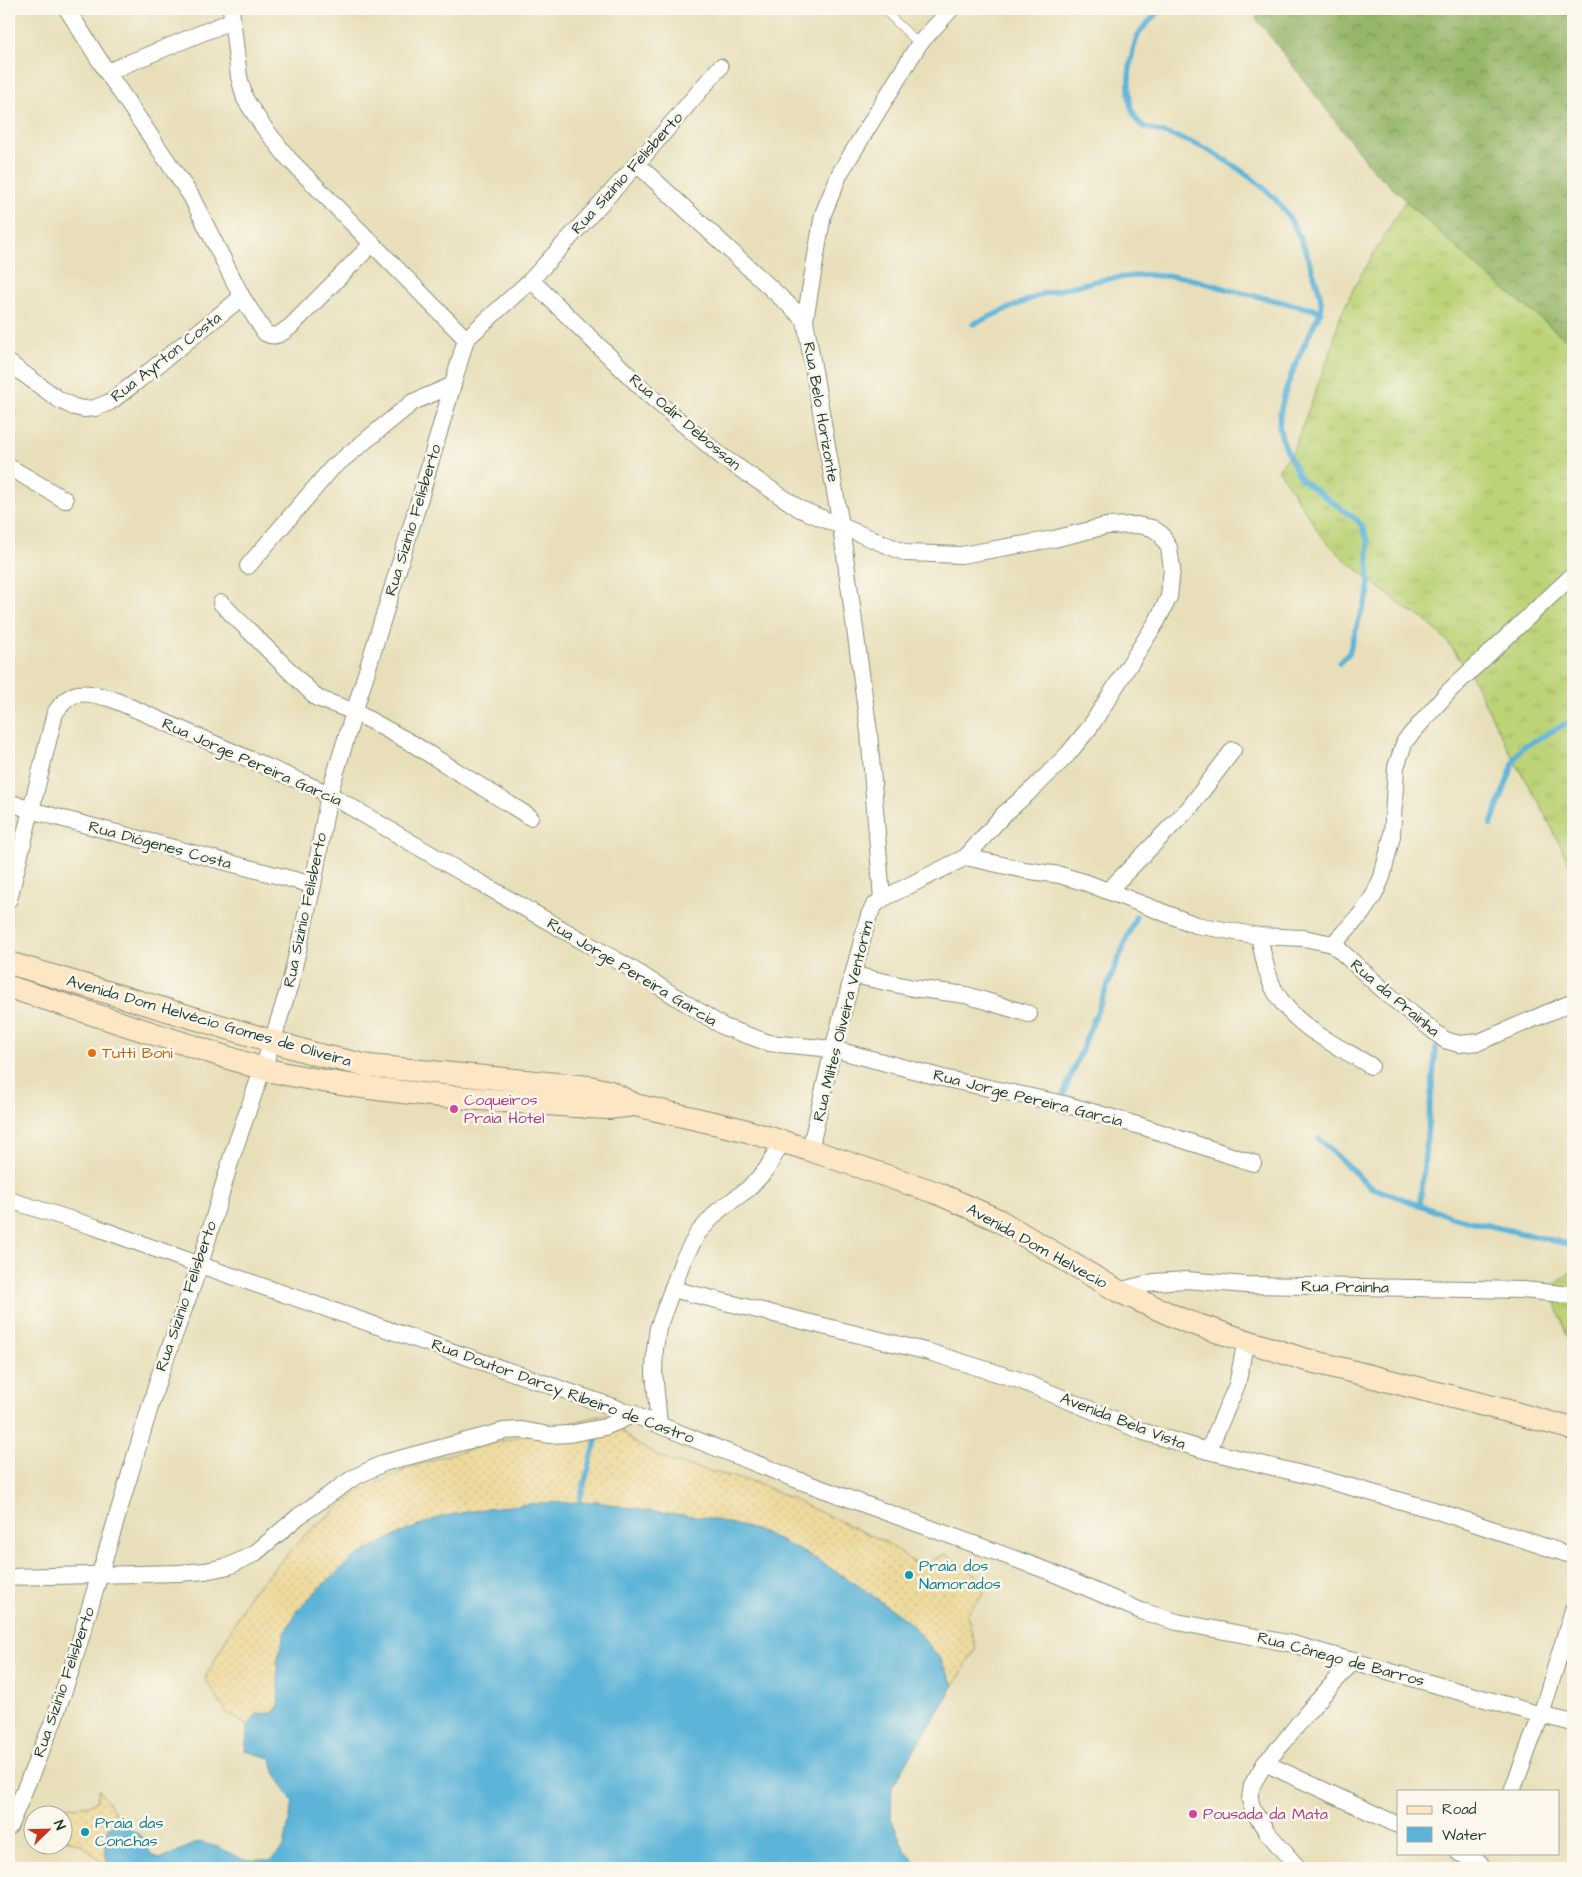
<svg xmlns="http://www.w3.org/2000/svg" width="1582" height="1877" font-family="'Architects Daughter',sans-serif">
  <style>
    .grass { fill: url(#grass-tufts); stroke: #6e8856 }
    .forest { fill: url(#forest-crowns); stroke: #5a794e }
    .sand { fill: url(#sand-dots); stroke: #868c69 }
    .water { fill: #5bb4d8; stroke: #3d7886 }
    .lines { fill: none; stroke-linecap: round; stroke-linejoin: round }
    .stream { stroke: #5bb4d8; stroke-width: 5.5 }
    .lane-casing { stroke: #848e77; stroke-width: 9 }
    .street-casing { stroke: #848e77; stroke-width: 18 }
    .secondary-casing { stroke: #848e77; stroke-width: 24 }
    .lane { stroke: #fff; stroke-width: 8 }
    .street { stroke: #fff; stroke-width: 16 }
    .secondary { stroke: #fce6c4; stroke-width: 22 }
    .food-dot { fill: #e8710a; stroke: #fbf7ec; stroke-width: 2 }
    .hotel-dot { fill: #d1479c; stroke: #fbf7ec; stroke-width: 2 }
    .culture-dot { fill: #0f9aa8; stroke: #fbf7ec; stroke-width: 2 }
    .labels { text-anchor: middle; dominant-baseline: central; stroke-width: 5; stroke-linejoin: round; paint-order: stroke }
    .street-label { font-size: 16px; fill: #1f3d34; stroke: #fbf7ec }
    .food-label { font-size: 16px; fill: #c56008; stroke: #fbf7ec; text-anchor: start }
    .hotel-label { font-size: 16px; fill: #b23c85; stroke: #fbf7ec; text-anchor: start }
    .culture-label { font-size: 16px; fill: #0d838f; stroke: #fbf7ec; text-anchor: start }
  </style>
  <defs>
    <pattern id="grass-tufts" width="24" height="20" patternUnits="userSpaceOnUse" patternTransform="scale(1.25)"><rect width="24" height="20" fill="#bcd377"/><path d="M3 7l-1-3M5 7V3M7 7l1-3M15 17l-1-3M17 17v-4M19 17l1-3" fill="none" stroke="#a1b668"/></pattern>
    <pattern id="forest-crowns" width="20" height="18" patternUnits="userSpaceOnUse" patternTransform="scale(1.25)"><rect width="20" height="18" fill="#95b568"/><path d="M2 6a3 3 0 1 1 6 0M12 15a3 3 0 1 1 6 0" fill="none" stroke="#799456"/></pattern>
    <pattern id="sand-dots" width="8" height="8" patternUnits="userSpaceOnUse" patternTransform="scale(1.25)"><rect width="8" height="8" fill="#eeda9e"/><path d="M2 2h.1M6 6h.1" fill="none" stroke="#ccbc89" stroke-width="1.8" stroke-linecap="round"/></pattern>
  </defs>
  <rect width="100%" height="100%" fill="#fbf7ec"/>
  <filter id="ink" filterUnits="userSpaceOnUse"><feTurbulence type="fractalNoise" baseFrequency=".02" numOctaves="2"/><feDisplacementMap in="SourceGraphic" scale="10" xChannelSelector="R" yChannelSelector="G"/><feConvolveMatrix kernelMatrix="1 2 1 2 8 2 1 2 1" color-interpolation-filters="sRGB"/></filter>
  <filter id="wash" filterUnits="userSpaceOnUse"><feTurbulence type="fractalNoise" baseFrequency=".0096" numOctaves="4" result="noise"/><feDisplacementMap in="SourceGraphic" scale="20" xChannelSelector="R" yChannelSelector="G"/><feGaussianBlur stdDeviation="1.12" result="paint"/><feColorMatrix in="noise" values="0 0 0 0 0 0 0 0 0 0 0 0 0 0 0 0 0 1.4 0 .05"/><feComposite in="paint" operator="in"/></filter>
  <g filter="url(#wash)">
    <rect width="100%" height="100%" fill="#e8dfba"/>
    <!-- grass -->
    <g class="grass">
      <polygon points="1405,201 1482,271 1573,345 1573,872 1539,802 1516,764 1470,674 1447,641 1423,618 1406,609 1343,558 1322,537 1278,469 1292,453 1299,435 1331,350 1340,317 1355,285"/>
      <polygon points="1573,1270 1573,1350 1569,1343 1551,1288"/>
    </g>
    <!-- forest -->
    <polygon class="forest" points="1263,9 1573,9 1573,345 1482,271 1373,170 1256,18"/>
    <!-- sand -->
    <g class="sand">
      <polygon points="606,1414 633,1442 667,1460 760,1484 889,1544 910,1560 921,1565 946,1554 990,1586 967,1614 976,1649 954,1685 938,1656 910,1623 862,1588 811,1556 760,1531 703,1517 648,1511 597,1502 542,1503 489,1508 440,1517 399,1534 353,1558 279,1694 279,1706 272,1713 257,1714 248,1726 226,1712 205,1678 250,1594 306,1534 356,1494 399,1472 443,1456"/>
      <polygon points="99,1789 123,1824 108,1827 105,1848 108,1868 83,1845 63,1838 62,1814 47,1814 61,1807 86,1806 97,1801"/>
    </g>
    <!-- water -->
    <polygon class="water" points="597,1502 648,1511 703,1517 760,1531 811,1556 862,1588 910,1623 938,1656 954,1685 892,1787 891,1818 904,1849 920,1868 108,1868 105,1848 108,1827 123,1824 145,1839 151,1855 160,1859 199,1842 218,1847 244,1860 272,1860 284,1847 293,1802 273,1769 271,1758 245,1751 248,1726 257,1714 272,1713 279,1706 277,1662 284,1635 297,1611 316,1591 353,1558 399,1534 440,1517 489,1508 542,1503"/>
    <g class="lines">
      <!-- stream -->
      <g class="stream">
        <path d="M1161,10C1152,19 1140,28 1136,40C1129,61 1121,115 1145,127C1163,133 1183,138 1200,146C1223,157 1264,184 1280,205C1294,222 1304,245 1311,266C1315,280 1323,296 1321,311C1308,336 1274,404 1280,431C1283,446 1292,460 1298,474L1302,480L1357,520L1362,526L1368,542L1369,593L1360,616L1349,653L1339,663"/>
        <polyline points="973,324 1042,294 1100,280 1144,275 1184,277 1234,291 1321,311"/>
        <polyline points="1491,825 1516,756 1523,747 1573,720"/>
        <polyline points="1064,1093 1136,916"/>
        <polyline points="1319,1139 1370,1187 1452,1217 1573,1245"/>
        <polyline points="1420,1205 1436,1047"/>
        <polyline points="580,1499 597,1438"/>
      </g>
    </g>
  </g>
  <g filter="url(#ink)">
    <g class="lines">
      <defs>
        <polyline id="lane" points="883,9 919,44"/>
        <g id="street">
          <path d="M67,9L107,72L191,196L242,297L265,333C276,339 282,333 291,326L372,244"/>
          <polyline points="231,9 239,77 245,99 262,125 288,158 466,339"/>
          <polyline points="107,72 231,21"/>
          <polyline points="637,164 805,320 841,526 869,732 882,899"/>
          <polyline points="531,280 649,395 721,456 800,509 906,553 961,555 1054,539 1106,526 1137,525 1152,528 1161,534 1169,548 1172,568 1169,597 1157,621 1090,727 1068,754 1036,786 1003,815 966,857 882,899 874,906 869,915 833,1049 810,1150"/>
          <polyline points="805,320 823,214 840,173 919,44 951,9"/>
          <polyline points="9,363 58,399 74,407 84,409 95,408 110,402 140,379 242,297"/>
          <polyline points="9,467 65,500"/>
          <polyline points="248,566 332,468 413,402 453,385"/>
          <polyline points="221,603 317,698 355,712 413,744 530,817"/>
          <polyline points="9,802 30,810 313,885"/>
          <polyline points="966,857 1024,870 1060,875 1087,883 1196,925 1259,936 1304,938 1333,944 1362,913 1374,895 1382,877 1392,836 1396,767 1405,741 1450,690 1573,575"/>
          <polyline points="1108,891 1190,807 1233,750"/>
          <path d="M9,899L55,713C72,687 85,692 112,699L329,794L449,865L632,969L724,1027L769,1043L833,1049L947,1079L1064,1104L1144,1127L1253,1163"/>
          <path d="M1259,936C1263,954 1266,975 1275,991C1295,1028 1337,1045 1371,1066"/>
          <polyline points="1333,944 1391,997 1445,1040 1459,1044 1479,1042 1573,1002"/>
          <polyline points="854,975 913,988 966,995 1029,1014"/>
          <polyline points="9,1200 95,1227 200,1265 619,1409 795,1479 1048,1571 1141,1611 1177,1622 1293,1644 1541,1715 1573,1723"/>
          <polyline points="672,1289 929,1352 1019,1380 1144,1432 1208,1451 1322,1479 1434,1510 1573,1556"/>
          <polyline points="1118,1291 1154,1282 1186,1280 1246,1285 1523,1290 1562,1294 1568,1294 1573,1292"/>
          <polyline points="659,1424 654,1372 655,1349 658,1328 683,1260 698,1233 718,1211 748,1189 766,1170 782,1142"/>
          <polyline points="1208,1451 1237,1385 1246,1340"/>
          <polyline points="9,1577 179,1573 205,1571 229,1566 254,1554 299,1516 353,1478 384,1463 504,1431 522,1430 549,1435 569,1434 605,1427 635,1414"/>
          <polyline points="1265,1763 1398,1825"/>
          <polyline points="1512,1791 1541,1715 1573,1610"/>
          <polyline points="9,1827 53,1722 72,1667 159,1377 200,1265 232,1156 272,1042 290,984 313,885 329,794 420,498 466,339 531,280 637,164 720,67"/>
          <polyline points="1459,1853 1480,1863"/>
          <polyline points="1298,1868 1267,1832 1254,1812 1250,1800 1252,1785 1265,1763 1284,1742 1306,1714 1354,1660"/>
        </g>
        <g id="secondary">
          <polyline points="9,963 315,1054 369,1066 589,1087 610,1092 635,1105 740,1129 810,1150 937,1193 998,1220 1118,1291 1185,1321 1303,1359 1504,1410 1573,1429"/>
          <path d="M9,987L263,1069C371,1094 478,1099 588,1107L608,1108L635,1105"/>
        </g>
      </defs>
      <!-- lane casing -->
      <use href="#lane" class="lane-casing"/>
      <!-- street casing -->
      <use href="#street" class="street-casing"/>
      <!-- secondary casing -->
      <use href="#secondary" class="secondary-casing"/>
      <!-- lane -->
      <use href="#lane" class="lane"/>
      <!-- street -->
      <use href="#street" class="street"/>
      <!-- secondary -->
      <use href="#secondary" class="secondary"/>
    </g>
  </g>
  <!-- markers -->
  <circle class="food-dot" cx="92" cy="1053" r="5"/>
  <g class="hotel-dot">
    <circle cx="454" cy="1109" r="5"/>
    <circle cx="1193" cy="1814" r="5"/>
  </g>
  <g class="culture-dot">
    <circle cx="909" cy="1575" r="5"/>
    <circle cx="85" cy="1832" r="5"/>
  </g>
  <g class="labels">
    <!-- street labels -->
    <g class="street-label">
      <text transform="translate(627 173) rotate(-48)">Rua Sizinio Felisberto</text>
      <text transform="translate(166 357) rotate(-38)">Rua Ayrton Costa</text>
      <text transform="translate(821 412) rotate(80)">Rua Belo Horizonte</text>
      <text transform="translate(685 422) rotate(40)">Rua Odir Debossan</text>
      <text transform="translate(413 520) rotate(-73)">Rua Sizinio Felisberto</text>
      <text transform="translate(252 762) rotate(24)">Rua Jorge Pereira Garcia</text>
      <text transform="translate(160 845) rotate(15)">Rua Diógenes Costa</text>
      <text transform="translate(305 910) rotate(-78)">Rua Sizinio Felisberto</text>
      <text transform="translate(632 972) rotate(31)">Rua Jorge Pereira Garcia</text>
      <text transform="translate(1395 998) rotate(40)">Rua da Prainha</text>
      <text transform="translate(209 1021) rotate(16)">Avenida Dom Helvécio Gomes de Oliveira</text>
      <text transform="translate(843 1021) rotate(-76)">Rua Miltes Oliveira Ventorim</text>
      <text transform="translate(1028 1098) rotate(14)">Rua Jorge Pereira Garcia</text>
      <text transform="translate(1037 1246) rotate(29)">Avenida Dom Helvecio</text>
      <text transform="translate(1345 1287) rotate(1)">Rua Prainha</text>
      <text transform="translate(186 1296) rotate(-71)">Rua Sizinio Felisberto</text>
      <text transform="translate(563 1391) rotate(20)">Rua Doutor Darcy Ribeiro de Castro</text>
      <text transform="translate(1123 1421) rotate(21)">Avenida Bela Vista</text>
      <text transform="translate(1341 1659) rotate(15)">Rua Cônego de Barros</text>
      <text transform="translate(64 1682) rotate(-71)">Rua Sizinio Felisberto</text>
    </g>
    <!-- food labels -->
    <g class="food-label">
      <text x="102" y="1053">Tutti Boni</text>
    </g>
    <!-- hotel labels -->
    <g class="hotel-label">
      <text x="464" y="1100">Coqueiros<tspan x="464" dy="18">Praia Hotel</tspan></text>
      <text x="1203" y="1814">Pousada da Mata</text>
    </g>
    <!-- culture labels -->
    <g class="culture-label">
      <text x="919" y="1566">Praia dos<tspan x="919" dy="18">Namorados</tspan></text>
      <text x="95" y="1823">Praia das<tspan x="95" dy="18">Conchas</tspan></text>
    </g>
  </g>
  <!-- margin -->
  <rect width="1582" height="1877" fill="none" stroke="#fbf7ec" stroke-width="30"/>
  <!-- legend -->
  <rect x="1397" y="1790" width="162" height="65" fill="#fbf7ec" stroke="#a3ada2"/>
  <rect x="1407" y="1806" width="25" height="8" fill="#fce6c4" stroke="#a3ada2"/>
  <text x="1442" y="1814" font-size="15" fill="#1f3d34">Road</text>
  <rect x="1407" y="1827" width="25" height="15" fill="#5bb4d8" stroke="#a3ada2"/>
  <text x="1442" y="1840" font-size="15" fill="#1f3d34">Water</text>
  <!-- north arrow -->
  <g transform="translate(48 1830) rotate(67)"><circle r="24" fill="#fbf7ec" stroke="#a3ada2"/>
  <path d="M0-4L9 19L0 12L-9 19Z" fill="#c8321e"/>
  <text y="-8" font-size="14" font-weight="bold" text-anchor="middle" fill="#1f3d34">N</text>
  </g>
</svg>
